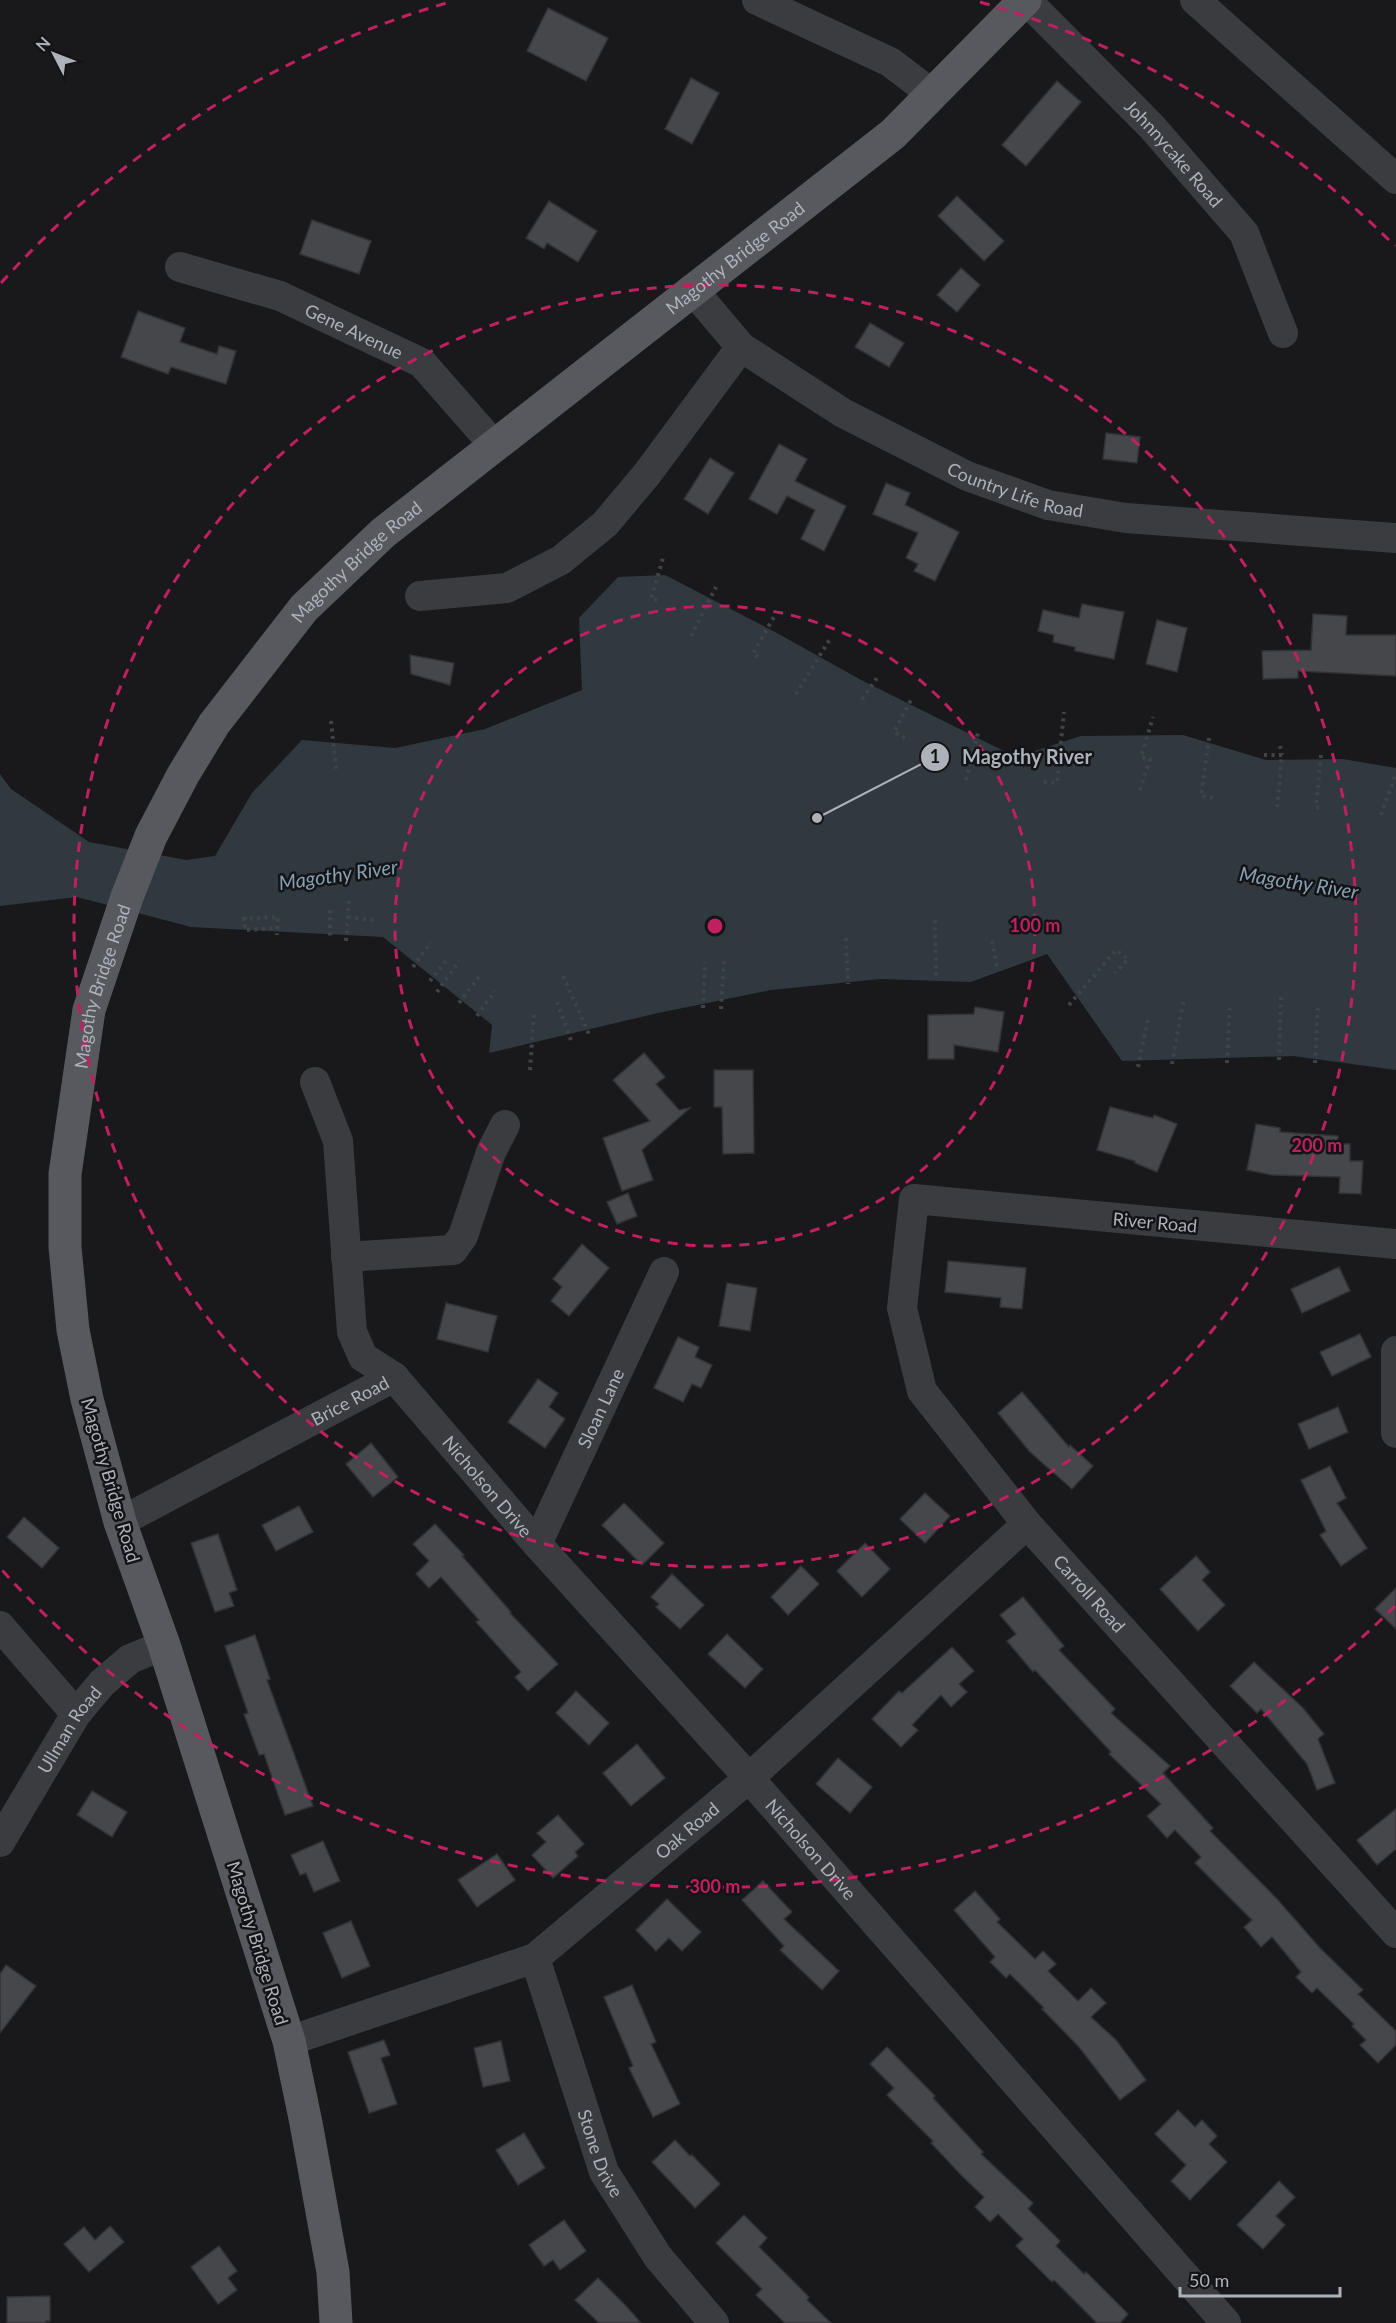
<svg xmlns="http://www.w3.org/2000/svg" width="1396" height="2323" font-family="Lato,sans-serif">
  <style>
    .water { fill: #30393f }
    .building { fill: #46474b; stroke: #333337; stroke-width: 1.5 }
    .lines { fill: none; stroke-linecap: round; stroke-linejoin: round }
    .path { stroke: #404347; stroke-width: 4; stroke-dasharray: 3 4.5; stroke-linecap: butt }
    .minor { stroke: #3a3c40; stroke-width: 30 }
    .major { stroke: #57595f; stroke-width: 33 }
    .ring { fill: none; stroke: #c12060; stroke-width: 3; stroke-dasharray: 10 8 }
    .labels { text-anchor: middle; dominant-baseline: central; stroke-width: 5; stroke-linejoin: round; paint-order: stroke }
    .street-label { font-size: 18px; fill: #acb1ba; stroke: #141416 }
    .water-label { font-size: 20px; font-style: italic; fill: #85a0b3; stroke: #141416 }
    .centre { fill: #c12060; stroke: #141416; stroke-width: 3 }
    .ring-label { font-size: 18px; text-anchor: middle; font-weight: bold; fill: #c12060; stroke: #141416; stroke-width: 5; stroke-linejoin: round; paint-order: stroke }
    .leader { fill: none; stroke: #acb1ba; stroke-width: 2 }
    .callout-dot { fill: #acb1ba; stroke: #141416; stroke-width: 2 }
    .mark-label { font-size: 18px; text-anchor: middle; font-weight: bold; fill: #111 }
    .callout-label { font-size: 20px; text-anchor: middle; font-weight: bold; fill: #acb1ba; stroke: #141416; stroke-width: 5; stroke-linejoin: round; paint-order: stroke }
  </style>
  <rect width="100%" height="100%" fill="#19191b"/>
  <!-- water -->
  <polygon class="water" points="665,575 775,632 863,681 1016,757 1081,736 1183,735 1266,760 1343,759 1396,768 1396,1070 1293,1056 1122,1061 1047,954 971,982 880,979 771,990 658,1013 489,1053 492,1025 383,937 191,927 77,897 0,906 0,774 11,789 89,842 186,860 215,856 252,793 302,740 395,748 485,729 582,690 579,618 618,577"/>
  <!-- building -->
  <g class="building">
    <polygon points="548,8 608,38 586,81 527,51"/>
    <polygon points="691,78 719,93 692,144 665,129"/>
    <polygon points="1057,81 1081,102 1026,166 1002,145"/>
    <polygon points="957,196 1004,241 984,261 938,216"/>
    <polygon points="549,201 597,231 578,262 547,243 544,249 526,238"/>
    <polygon points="312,220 371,241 359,274 300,254"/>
    <polygon points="961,268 980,285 957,312 937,295"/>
    <polygon points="138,311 185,328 180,342 217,354 219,346 236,351 226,384 171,367 168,374 121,357"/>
    <polygon points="870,323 904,343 889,367 855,347"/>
    <polygon points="1106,433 1140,437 1137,463 1103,459"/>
    <polygon points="779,444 807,459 795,481 846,506 824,551 801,539 815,510 787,496 777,514 749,499"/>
    <polygon points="710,458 734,473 708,514 684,499"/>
    <polygon points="886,483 910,493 905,505 959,532 935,581 914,571 918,564 906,558 918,533 873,514"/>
    <polygon points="1082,604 1124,612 1114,659 1075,651 1075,647 1053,642 1054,635 1038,631 1043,610 1079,618"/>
    <polygon points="1313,614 1347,616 1346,635 1396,635 1396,676 1298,671 1298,678 1263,679 1262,651 1311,650"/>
    <polygon points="1157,620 1187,628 1177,672 1146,664"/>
    <polygon points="410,655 454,663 450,685 411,674"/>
    <polygon points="975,1007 1004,1012 998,1052 954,1045 954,1059 928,1059 928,1015 974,1014"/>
    <polygon points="644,1053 665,1077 656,1084 679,1110 690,1108 642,1150 653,1180 622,1191 603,1138 650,1121 613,1080"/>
    <polygon points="714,1070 753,1070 754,1153 723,1154 722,1107 714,1107"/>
    <polygon points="1110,1107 1153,1118 1154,1115 1177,1124 1157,1172 1135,1163 1135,1161 1097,1150"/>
    <polygon points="1256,1124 1280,1128 1280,1132 1338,1136 1338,1144 1350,1144 1350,1161 1363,1161 1361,1194 1339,1193 1340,1177 1272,1175 1247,1170"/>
    <polygon points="628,1193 637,1216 617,1224 607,1202"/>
    <polygon points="582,1244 609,1268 569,1316 551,1301 562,1287 553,1279"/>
    <polygon points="948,1261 1026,1268 1022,1309 1000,1307 1001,1298 945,1292"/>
    <polygon points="1339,1267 1350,1291 1302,1313 1291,1289"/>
    <polygon points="727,1283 757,1288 750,1331 719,1326"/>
    <polygon points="446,1303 497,1316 488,1352 437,1339"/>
    <polygon points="1360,1334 1371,1357 1332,1376 1320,1352"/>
    <polygon points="678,1337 699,1347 695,1357 712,1365 701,1388 692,1384 683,1402 654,1388"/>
    <polygon points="538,1379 558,1393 549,1407 565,1419 545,1448 508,1422"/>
    <polygon points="1022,1392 1069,1447 1070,1445 1093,1466 1072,1489 1030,1452 998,1413"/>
    <polygon points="1338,1407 1348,1432 1309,1449 1298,1424"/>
    <polygon points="371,1443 398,1477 373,1497 346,1464"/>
    <polygon points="1330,1466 1346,1498 1337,1503 1367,1548 1341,1566 1320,1535 1326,1531 1301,1480"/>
    <polygon points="925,1493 950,1516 925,1543 900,1519"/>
    <polygon points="624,1503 664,1543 642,1565 602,1525"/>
    <polygon points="299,1506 313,1532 276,1551 262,1525"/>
    <polygon points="24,1517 59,1548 42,1568 7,1537"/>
    <polygon points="435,1524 464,1555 462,1556 511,1612 510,1613 558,1664 528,1691 515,1677 521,1672 476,1622 479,1620 441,1577 429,1588 416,1574 429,1561 413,1544"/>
    <polygon points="218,1534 237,1590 229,1593 234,1606 215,1612 191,1543"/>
    <polygon points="865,1543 890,1569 862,1597 837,1571"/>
    <polygon points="1196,1556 1210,1572 1202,1580 1225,1605 1198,1631 1160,1589"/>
    <polygon points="801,1566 819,1584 788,1615 771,1597"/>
    <polygon points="672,1574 704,1605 680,1629 656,1607 659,1604 651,1597"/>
    <polygon points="1396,1588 1396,1629 1375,1609"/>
    <polygon points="1023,1597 1064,1646 1059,1650 1115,1709 1111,1713 1170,1766 1163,1773 1213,1828 1210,1831 1277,1899 1320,1948 1363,1990 1358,1994 1396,2031 1396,2045 1378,2063 1360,2045 1366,2040 1352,2026 1354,2024 1317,1988 1312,1993 1296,1977 1301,1972 1272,1937 1261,1947 1244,1927 1252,1920 1195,1863 1201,1857 1175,1830 1167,1838 1147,1816 1161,1804 1109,1754 1111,1752 1035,1670 1033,1672 1007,1641 1016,1634 1000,1615"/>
    <polygon points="727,1634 763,1669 745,1688 708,1654"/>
    <polygon points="255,1635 270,1679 267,1680 313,1806 285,1815 264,1754 259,1755 244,1714 248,1713 225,1646"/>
    <polygon points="952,1647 974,1671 959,1684 967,1692 951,1707 941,1695 912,1725 918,1730 901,1747 872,1719 899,1691 902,1693"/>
    <polygon points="1254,1662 1303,1708 1324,1734 1318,1739 1335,1783 1317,1790 1307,1764 1261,1709 1257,1713 1230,1686"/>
    <polygon points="576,1691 609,1723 589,1745 556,1713"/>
    <polygon points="637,1744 665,1778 631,1806 603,1773"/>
    <polygon points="838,1758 872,1787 850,1813 816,1784"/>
    <polygon points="92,1791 127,1812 112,1837 77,1815"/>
    <polygon points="1396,1809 1396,1849 1377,1865 1357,1840"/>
    <polygon points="558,1815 584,1844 575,1852 578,1856 553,1878 532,1855 546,1842 537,1833"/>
    <polygon points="323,1841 340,1881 314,1892 306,1873 300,1875 291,1855"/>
    <polygon points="497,1854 515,1880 477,1907 458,1880"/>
    <polygon points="763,1881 792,1912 784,1919 839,1971 822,1990 780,1950 784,1946 742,1900"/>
    <polygon points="975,1891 1000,1919 997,1922 1035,1959 1043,1951 1056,1964 1048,1971 1078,2001 1091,1988 1106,2003 1091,2017 1116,2040 1146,2080 1120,2100 1079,2047 1042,2009 1044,2008 1010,1974 1006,1978 990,1962 995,1957 954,1910"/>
    <polygon points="667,1899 701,1932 682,1951 669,1938 656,1951 636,1930"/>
    <polygon points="351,1921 370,1966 342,1978 323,1933"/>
    <polygon points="6,1965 36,1986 0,2033 0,1974"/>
    <polygon points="632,1985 656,2042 651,2044 680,2104 653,2117 629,2068 633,2066 604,1997"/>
    <polygon points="384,2040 390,2055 381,2058 397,2104 369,2113 348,2052"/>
    <polygon points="501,2041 510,2081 483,2087 474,2048"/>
    <polygon points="887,2047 935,2096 933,2098 983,2152 981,2154 1033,2203 1028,2209 1060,2241 1056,2246 1084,2274 1086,2272 1128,2314 1120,2323 1097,2323 1054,2280 1052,2282 1016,2246 1023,2239 998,2214 990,2222 975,2207 984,2197 963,2177 931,2143 933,2141 887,2095 894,2088 870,2064"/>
    <polygon points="1178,2110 1195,2127 1202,2120 1217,2136 1209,2144 1227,2162 1190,2200 1171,2181 1186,2165 1155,2134"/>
    <polygon points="524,2133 545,2168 518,2185 496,2150"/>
    <polygon points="675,2140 690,2156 692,2155 720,2184 695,2208 652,2162"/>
    <polygon points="1279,2181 1295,2197 1276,2216 1285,2225 1263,2249 1237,2225"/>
    <polygon points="744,2215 767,2238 759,2247 809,2297 807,2300 831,2323 785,2323 756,2295 762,2289 716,2243"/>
    <polygon points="564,2220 586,2251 560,2270 553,2260 544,2266 529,2245"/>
    <polygon points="110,2226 124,2242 89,2272 64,2244 84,2227 95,2240"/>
    <polygon points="219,2246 237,2271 228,2278 237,2290 218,2304 191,2267"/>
    <polygon points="598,2278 627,2307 641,2323 599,2323 575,2300"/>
    <polygon points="50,2296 50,2321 46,2321 46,2323 7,2323 7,2297"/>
  </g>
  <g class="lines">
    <!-- path -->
    <g class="path">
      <polyline points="657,600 651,599 663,558"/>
      <polyline points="691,636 716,587"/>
      <polyline points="758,657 753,654 775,615"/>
      <polyline points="796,694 830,639"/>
      <polyline points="862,699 877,678"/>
      <polyline points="331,721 336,769"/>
      <polyline points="905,738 894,732 911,700"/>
      <polyline points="1209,738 1201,796 1215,798"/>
      <polyline points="1280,746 1282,755"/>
      <polyline points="1264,755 1282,755 1277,810"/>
      <polyline points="1321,755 1316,807 1324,808"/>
      <polyline points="966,780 979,729"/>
      <polyline points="1044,782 1057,783 1064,712"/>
      <polyline points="1140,790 1150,759 1141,757 1153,717"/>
      <polyline points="1381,815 1396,773"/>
      <polyline points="330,910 330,939"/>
      <polyline points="245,917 245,930 278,928"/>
      <polyline points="348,917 374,920"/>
      <polyline points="242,919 278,917 277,935"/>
      <polyline points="935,920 936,977"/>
      <polyline points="846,938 848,984"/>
      <polyline points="346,941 349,901"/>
      <polyline points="992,941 997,967"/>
      <polyline points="413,967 431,942"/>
      <polyline points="563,976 589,1034"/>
      <polyline points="430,981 449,957"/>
      <polyline points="437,992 459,961"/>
      <polyline points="557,1002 572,1043"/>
      <polyline points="459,1003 479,977"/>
      <polyline points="1069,1005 1116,950 1128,959 1115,973"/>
      <polyline points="703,1008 705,962"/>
      <polyline points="721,1009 724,959"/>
      <polyline points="477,1016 495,991"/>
      <polyline points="1279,1060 1281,996"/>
      <polyline points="1227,1063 1230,1004"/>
      <polyline points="1315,1063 1318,1005"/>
      <polyline points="1172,1064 1184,998"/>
      <polyline points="1138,1067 1148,1018"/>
      <polyline points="530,1070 534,1013"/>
    </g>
    <!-- minor -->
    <g class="minor">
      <polyline points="757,0 890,62 932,94"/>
      <path id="s1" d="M1026,0L1152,127L1244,233L1283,333"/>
      <polyline points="1195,0 1396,179"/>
      <path id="s2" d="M180,267L280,296L422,363L494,445"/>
      <path id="s3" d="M692,289L741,347L843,413L967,476L1048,505L1126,518L1396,538"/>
      <polyline points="420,596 507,588 561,560 605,524 647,474 741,347"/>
      <path id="s4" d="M1396,1244L914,1199L902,1308L922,1391L1027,1524L1396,1933"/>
      <polyline points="346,1257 453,1250 463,1236 491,1152 505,1125"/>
      <polyline points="1396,1351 1396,1433"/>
      <path id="s5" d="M394,1377L537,1544L749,1778L1226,2323"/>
      <path id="s6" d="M120,1522L394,1377L363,1357L352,1332L338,1141L315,1082"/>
      <path id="s7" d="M537,1544L664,1272"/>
      <polyline points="0,1626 76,1714"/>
      <path id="s8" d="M0,1842L76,1714L102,1683L130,1659L164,1645"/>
      <path id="s9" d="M535,1958L604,2172L658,2257L714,2323"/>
      <path id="s10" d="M289,2041L535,1958L749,1778L1027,1524"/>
    </g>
    <!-- major -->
    <path class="major" id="s11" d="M336,2323L333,2272L306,2123L289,2041L164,1645L120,1522L87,1399L73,1330L65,1247V1174L89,1010L127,897L151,836L183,775L214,724L304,608L383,533L893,134L1025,0"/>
  </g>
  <!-- distance rings -->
  <g class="ring">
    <circle cx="715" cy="926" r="320"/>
    <circle cx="715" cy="926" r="641"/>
    <path d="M1395 1606A961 961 0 0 1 1 1569M1 283A961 961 0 0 1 450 2M980 2A961 961 0 0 1 1395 246"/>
  </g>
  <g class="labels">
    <!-- street labels -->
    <g class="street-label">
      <text stroke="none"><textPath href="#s1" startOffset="213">Johnnycake Road</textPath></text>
      <text stroke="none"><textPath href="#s11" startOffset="2368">Magothy Bridge Road</textPath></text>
      <text stroke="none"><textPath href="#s2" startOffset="186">Gene Avenue</textPath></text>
      <text stroke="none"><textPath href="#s3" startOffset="387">Country Life Road</textPath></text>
      <text stroke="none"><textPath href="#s11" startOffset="1882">Magothy Bridge Road</textPath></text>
      <text stroke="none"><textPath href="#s11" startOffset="1378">Magothy Bridge Road</textPath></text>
      <text transform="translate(1155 1222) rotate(5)">River Road</text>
      <text stroke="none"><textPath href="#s6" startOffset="260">Brice Road</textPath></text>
      <text stroke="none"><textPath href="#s7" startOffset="150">Sloan Lane</textPath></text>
      <text transform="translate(111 1480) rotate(74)">Magothy Bridge Road</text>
      <text stroke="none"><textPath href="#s5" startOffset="144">Nicholson Drive</textPath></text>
      <text stroke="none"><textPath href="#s4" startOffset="942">Carroll Road</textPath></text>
      <text stroke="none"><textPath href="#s8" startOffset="132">Ullman Road</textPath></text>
      <text stroke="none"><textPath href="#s10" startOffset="458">Oak Road</textPath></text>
      <text stroke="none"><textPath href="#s5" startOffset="630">Nicholson Drive</textPath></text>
      <text transform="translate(258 1943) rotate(73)">Magothy Bridge Road</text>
      <text stroke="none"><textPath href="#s9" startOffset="206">Stone Drive</textPath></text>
    </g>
    <!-- water labels -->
    <g class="water-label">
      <text transform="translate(338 874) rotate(-8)">Magothy River</text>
      <text transform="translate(1299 882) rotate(9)">Magothy River</text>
    </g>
  </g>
  <circle cx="715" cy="926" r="9" class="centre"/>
  <g class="ring-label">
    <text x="1035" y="932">100 m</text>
    <text x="1317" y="1152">200 m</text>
    <text x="715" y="1893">300 m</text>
  </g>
  <!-- callouts -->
  <path class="leader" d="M817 818L935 757"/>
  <g class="callout-dot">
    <circle cx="817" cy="818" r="6"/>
    <circle cx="935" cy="757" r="15"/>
  </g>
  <g class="mark-label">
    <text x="935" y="763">1</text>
  </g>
  <g class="callout-label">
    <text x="1027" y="764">Magothy River</text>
  </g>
  <!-- north arrow -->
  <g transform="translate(54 54) rotate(312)" stroke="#141416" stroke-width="4.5" paint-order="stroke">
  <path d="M0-4.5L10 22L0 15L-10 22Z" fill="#acb1ba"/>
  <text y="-9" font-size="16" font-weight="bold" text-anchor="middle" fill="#acb1ba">N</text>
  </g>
  <!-- scale -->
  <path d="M1180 2287v9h160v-9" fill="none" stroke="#acb1ba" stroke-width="3"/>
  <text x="1189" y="2287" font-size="18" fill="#acb1ba" stroke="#141416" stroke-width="4.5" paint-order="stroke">50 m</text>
</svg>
